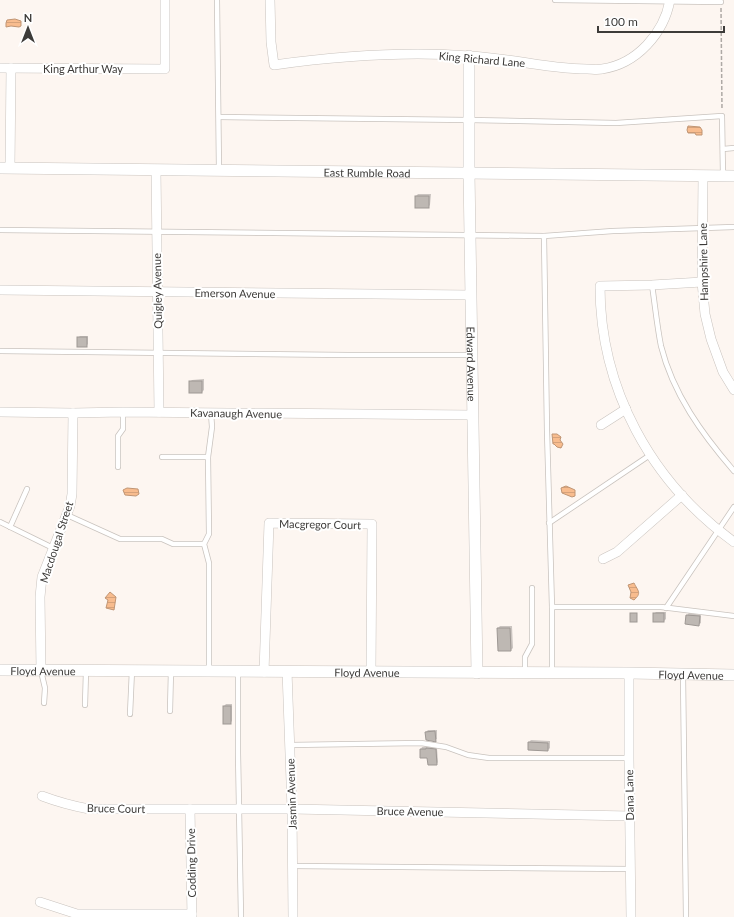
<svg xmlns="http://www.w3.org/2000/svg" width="734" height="917" font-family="Lato,sans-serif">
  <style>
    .water { fill: url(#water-rules); stroke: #c09574 }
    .shadow { fill: #0003 }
    .building { fill: #beb8b3; stroke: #9e9894 }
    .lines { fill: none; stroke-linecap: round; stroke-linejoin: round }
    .service-casing { stroke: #c9c3be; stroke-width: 6 }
    .minor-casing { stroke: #c9c3be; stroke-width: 10 }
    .tertiary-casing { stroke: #c9c3be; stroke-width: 12 }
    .path { stroke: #aea9a5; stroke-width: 1.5; stroke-dasharray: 4 2; stroke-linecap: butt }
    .service { stroke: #fff; stroke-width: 4.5 }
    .minor { stroke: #fff; stroke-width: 9 }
    .tertiary { stroke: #fff; stroke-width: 11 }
    .labels { text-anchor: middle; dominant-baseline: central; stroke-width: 4; stroke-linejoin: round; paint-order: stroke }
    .street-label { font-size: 11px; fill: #3d3b39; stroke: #fff }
  </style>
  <defs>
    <pattern id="water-rules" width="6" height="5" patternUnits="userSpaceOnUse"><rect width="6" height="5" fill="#f8bc8e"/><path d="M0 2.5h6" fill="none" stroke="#d6a27b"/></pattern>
  </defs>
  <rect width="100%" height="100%" fill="#fdf6f1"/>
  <!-- water -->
  <g class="water">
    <polygon points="15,19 21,21 21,26 19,27 11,26 6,27 6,23 7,20"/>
    <polygon points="688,126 700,127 702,130 702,135 696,135 695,133 688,133 687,130"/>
    <polygon points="552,434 557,434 561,437 560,440 563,444 561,448 557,447 554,444 553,444"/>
    <polygon points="566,486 575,490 575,496 572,497 562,493 561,488"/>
    <polygon points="127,488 138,489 139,494 136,496 125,495 123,490"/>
    <path d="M634,583C638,591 642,593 634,600L630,598L631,592L628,585Z"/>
    <polygon points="110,592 116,597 114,610 106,608 108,600 105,598"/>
  </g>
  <!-- shadow -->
  <g class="shadow">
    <polygon points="418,194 431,194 430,205 428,207 416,207 416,196"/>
    <polygon points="80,336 88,336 88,344 86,346 78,338"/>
    <polygon points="204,379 204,390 202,392 190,382 192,380"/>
    <polygon points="656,612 666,612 666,619 664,621 654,614"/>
    <polygon points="689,613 701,615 701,623 698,625 687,615"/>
    <polygon points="500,626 512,626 513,648 511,650 498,628"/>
    <polygon points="226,704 232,704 232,721 230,723 224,706"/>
    <polygon points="428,730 437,730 437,739 435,740 426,732"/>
    <polygon points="531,740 550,741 550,748 548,750 529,742"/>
    <polygon points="429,746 437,748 438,762 437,764 421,749 422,747"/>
  </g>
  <!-- building -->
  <g class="building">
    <rect x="415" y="196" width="14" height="12"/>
    <rect x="77" y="337" width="10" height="10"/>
    <rect x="189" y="381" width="13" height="12"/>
    <rect x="630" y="613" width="7" height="9"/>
    <rect x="653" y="613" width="11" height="9"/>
    <polygon points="686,615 700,616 699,626 685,624"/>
    <polygon points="497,628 510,628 511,651 498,651"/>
    <rect x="223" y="706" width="8" height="18"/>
    <polygon points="435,731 436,742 426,740 425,732"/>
    <polygon points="528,742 548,743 548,751 528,750"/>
    <polygon points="426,748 436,749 437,765 428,765 427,758 420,758 420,749 426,749"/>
  </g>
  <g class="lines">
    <defs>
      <g id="service">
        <polyline points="217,0 219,171"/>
        <polyline points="555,0 721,2"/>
        <polyline points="219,117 469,120 616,123 722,116 723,176"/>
        <polyline points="723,149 734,148"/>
        <polyline points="0,230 544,236 613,231 734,227"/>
        <polyline points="544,236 547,431 552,607 552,672"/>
        <path d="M652,285C655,305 657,326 661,346C673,394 702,434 734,471"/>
        <polyline points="0,351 348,355 472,355"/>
        <polyline points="162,457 208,457"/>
        <polyline points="118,467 118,436 123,429 123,412"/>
        <polyline points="67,515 120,539 162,539 173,544 204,544"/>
        <polyline points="0,522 53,548"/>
        <polyline points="549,523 650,455"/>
        <polyline points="10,527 27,489"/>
        <polyline points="552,607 661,607 734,616"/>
        <polyline points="666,608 734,507"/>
        <polyline points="41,671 45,688 44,703"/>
        <polyline points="209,671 209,563 204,544 209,534 208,457 212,427 211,413"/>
        <polyline points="238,671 238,753 241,917"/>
        <polyline points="525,672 525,657 532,644 532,588"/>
        <polyline points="683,675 686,917"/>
        <polyline points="85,705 86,671"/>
        <polyline points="170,711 171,670"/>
        <polyline points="130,714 132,670"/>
        <polyline points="290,745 421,743 446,747 468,755 489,758 629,758"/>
        <polyline points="293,866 631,869"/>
      </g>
      <g id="minor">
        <path d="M270,0L271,42L274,65C339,56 404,51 470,56C485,57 500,59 515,61C539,65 563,69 587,69C592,69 597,70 602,69C637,64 664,33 670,0"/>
        <polyline points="0,68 165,69 165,0"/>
        <polyline points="10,168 11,68"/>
        <polyline points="156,170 159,412"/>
        <polyline points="703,176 702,282 705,314 711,339 723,372 734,390"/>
        <path d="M702,282L652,285L600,286C600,389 651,482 734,542"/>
        <polyline points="0,290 471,295"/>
        <polyline points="0,412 73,413 123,412 473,415"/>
        <polyline points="601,425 626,409"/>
        <polyline points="603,559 617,552 682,495"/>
        <polyline points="41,671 40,597 42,577 70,506 72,494 73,413"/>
        <polyline points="287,671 292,809 293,917"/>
        <polyline points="264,672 269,523 372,524 371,672"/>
        <polyline points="629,673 629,758 631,917"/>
        <path d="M42,796C58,802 73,806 89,809H292L630,816"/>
        <polyline points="190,809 192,917"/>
        <polyline points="40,902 77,914 192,914"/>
      </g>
      <g id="tertiary">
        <path id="s1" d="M469,56V173L477,673"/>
        <path id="s2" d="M0,168L734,176"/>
        <path id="s3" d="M0,670L629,673L734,675"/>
      </g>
    </defs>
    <!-- service casing -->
    <use href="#service" class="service-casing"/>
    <!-- minor casing -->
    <use href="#minor" class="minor-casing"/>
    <!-- tertiary casing -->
    <use href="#tertiary" class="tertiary-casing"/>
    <!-- path -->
    <polyline class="path" points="721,8 722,110"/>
    <!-- service -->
    <use href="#service" class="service"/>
    <!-- minor -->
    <use href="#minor" class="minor"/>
    <!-- tertiary -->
    <use href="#tertiary" class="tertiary"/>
  </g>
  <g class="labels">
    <!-- street labels -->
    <g class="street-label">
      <text transform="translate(482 59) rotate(5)">King Richard Lane</text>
      <text x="83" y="68">King Arthur Way</text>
      <text stroke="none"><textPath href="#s2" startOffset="367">East Rumble Road</textPath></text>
      <text transform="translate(703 262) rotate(-91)">Hampshire Lane</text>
      <text transform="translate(157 291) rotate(-91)">Quigley Avenue</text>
      <text transform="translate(235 293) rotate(1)">Emerson Avenue</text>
      <text stroke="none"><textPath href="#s1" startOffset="308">Edward Avenue</textPath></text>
      <text transform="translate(236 413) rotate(1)">Kavanaugh Avenue</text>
      <text transform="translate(320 524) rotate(1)">Macgregor Court</text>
      <text transform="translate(56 542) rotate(-72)">Macdougal Street</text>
      <text stroke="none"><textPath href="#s3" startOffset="43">Floyd Avenue</textPath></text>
      <text stroke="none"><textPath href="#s3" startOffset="367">Floyd Avenue</textPath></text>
      <text stroke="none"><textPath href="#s3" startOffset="691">Floyd Avenue</textPath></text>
      <text transform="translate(291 794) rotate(-92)">Jasmin Avenue</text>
      <text transform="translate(629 795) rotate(-91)">Dana Lane</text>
      <text transform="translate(116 808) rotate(1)">Bruce Court</text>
      <text transform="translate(410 811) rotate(1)">Bruce Avenue</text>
      <text transform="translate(191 863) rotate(-91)">Codding Drive</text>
    </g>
  </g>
  <!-- north arrow -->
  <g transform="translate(28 28)" stroke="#ffffff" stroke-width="3" paint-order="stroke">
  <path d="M0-3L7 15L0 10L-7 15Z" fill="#3d3b39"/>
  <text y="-6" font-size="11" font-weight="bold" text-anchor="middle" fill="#3d3b39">N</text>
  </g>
  <!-- scale -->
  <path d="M598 26v6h126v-6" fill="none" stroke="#3d3b39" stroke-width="2"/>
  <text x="604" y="26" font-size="12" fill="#3d3b39" stroke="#ffffff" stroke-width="3" paint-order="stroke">100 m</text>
</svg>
